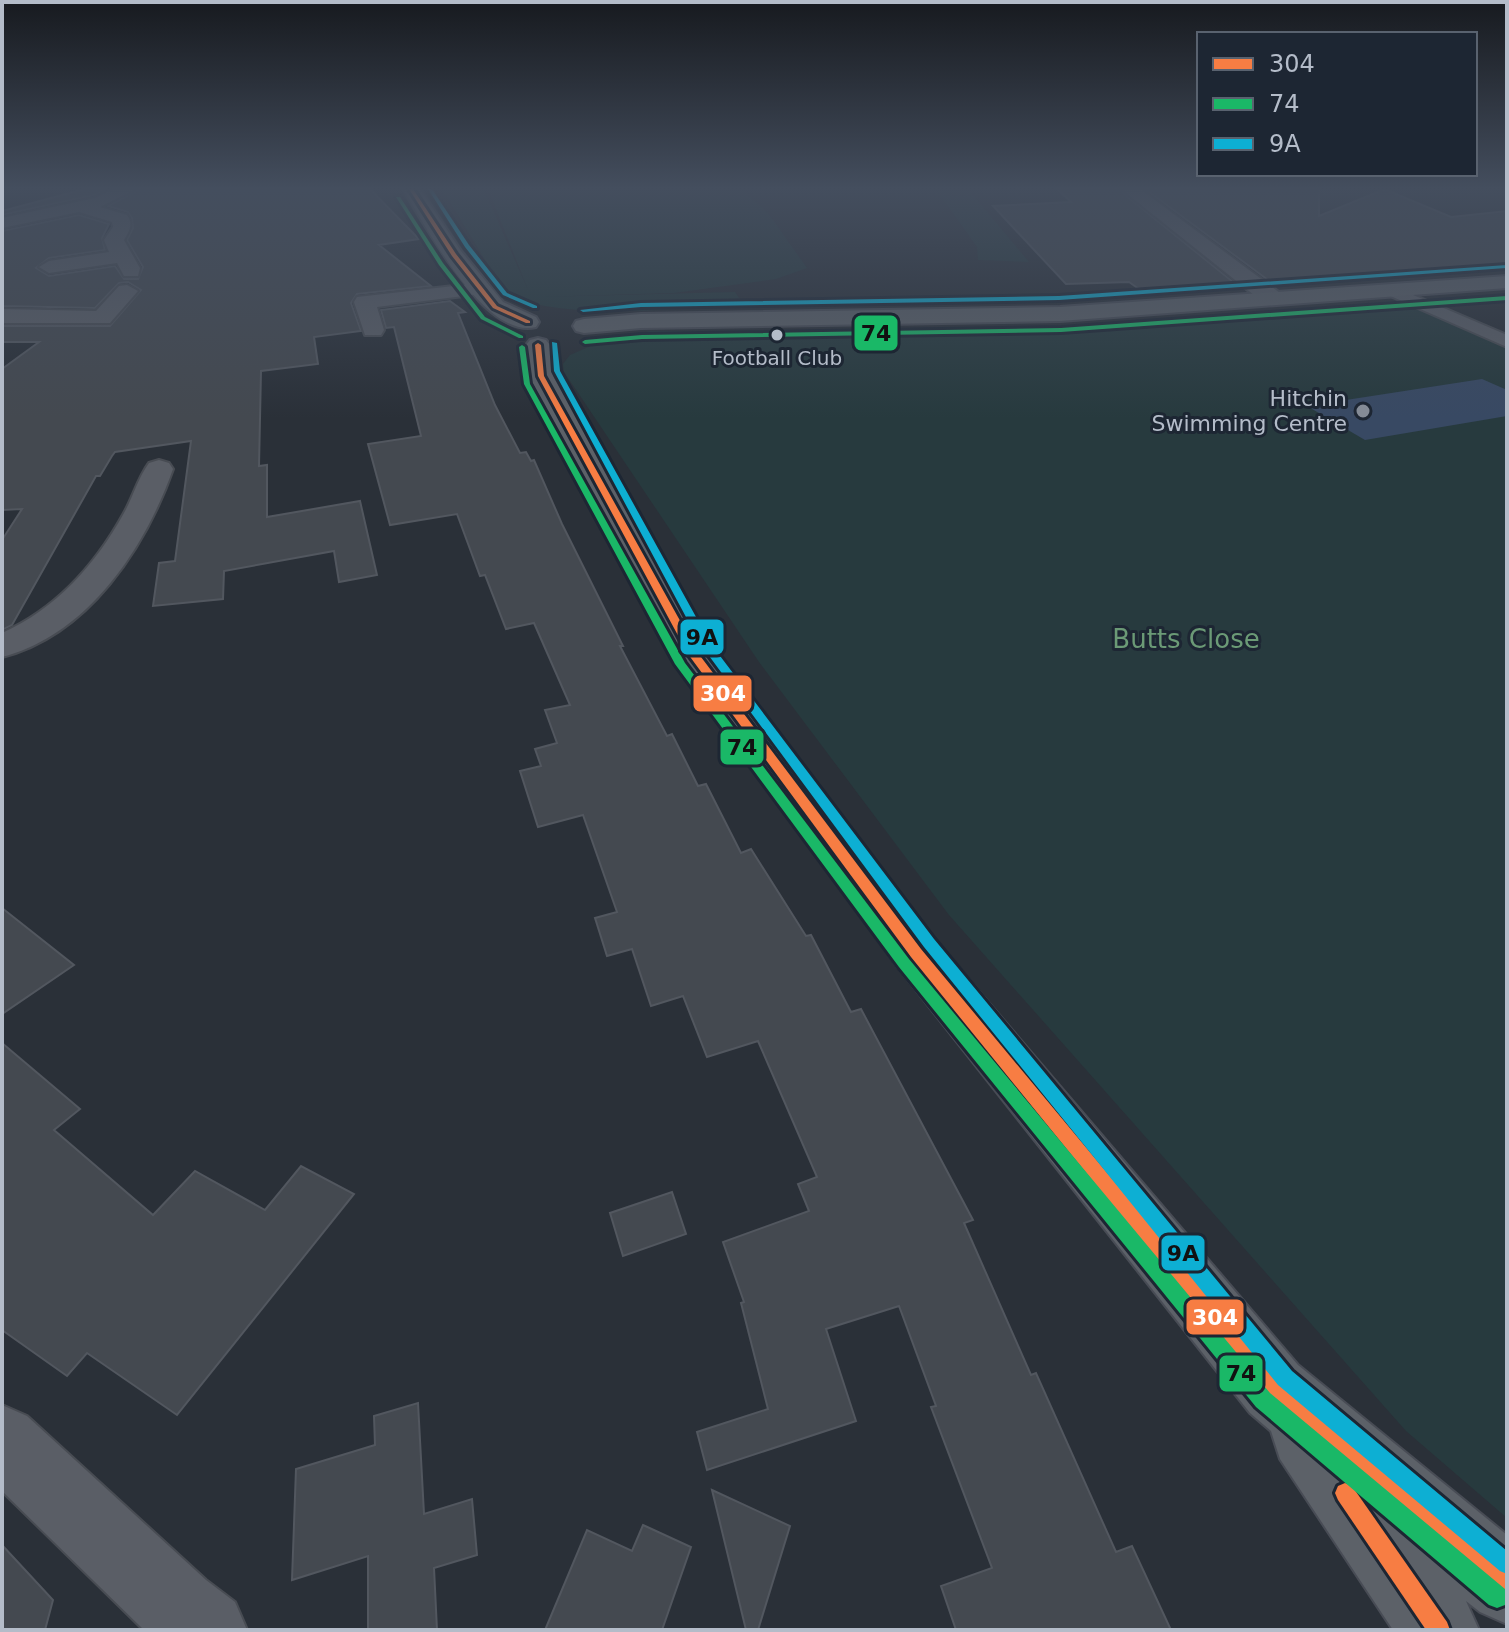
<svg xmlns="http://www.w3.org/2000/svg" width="1509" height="1632" font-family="'DejaVu Sans',sans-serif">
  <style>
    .green { fill: #273a3e }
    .water { fill: #384963 }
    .building { fill: #444950; stroke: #52575f; stroke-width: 2 }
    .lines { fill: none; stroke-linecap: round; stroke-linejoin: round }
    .pedestrian-casing { stroke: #484c53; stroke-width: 4 }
    .minor-casing { stroke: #484c53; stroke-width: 4 }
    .primary-casing { stroke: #484c55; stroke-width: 4 }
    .pedestrian { fill: #5a5e66; fill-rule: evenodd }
    .minor { fill: #5a5e66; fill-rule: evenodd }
    .primary { fill: #5c6168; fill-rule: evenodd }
    .bus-1-casing { stroke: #1d2633; stroke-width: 6 }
    .bus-2-casing { stroke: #1d2633; stroke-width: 6 }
    .bus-3-casing { stroke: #1d2633; stroke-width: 6 }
    .bus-1 { fill: #f77d43; fill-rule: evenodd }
    .bus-2 { fill: #1ab867; fill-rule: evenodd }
    .bus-3 { fill: #0dafd3; fill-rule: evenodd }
    .bus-dot { fill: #b4bcc9; stroke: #1d2633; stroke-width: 3 }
    .poi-dot { fill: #848b96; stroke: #1d2633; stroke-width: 3 }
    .labels { text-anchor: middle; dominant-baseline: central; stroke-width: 6; stroke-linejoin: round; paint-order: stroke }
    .far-bus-label { font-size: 20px; fill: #b4bcc9; stroke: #1d2633 }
    .far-poi-label { font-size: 22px; fill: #b4bcc9; stroke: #1d2633; text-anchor: end }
    .park-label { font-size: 26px; fill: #6b9a76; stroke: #1d2633 }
    .line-badge { stroke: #1d2633; stroke-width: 3 }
    .badge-label { font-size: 22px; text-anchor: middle; font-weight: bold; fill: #fff }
    .pale-badge-label { font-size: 22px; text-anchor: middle; font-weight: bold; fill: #111 }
  </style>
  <rect width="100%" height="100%" fill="#2a3038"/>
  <!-- green -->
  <g class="green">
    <path d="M442,189H484L528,290L488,189H741L768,213L807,268L776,279L674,293L538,297L735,292L744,305C689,307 541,325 502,288Z"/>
    <polygon points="936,189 968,189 1029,262 978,260 977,247"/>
    <polygon points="1403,300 1507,346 1507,1518 1406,1431 949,915 759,662 564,372 563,364 570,355 602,341 650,331 967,330 1205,317"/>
  </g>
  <!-- water -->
  <polygon class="water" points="1482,379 1507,390 1507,416 1365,440 1307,406"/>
  <!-- building -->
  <g class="building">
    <polygon points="85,189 106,189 94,195 2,215 2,211"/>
    <polygon points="139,189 370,189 419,239 379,245 431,286 357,294 351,303 361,331 314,337 318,364 261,371 259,466 267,465 267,517 360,501 377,575 339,582 334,551 224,571 223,599 153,606 159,563 175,561 191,441 115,452 112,456 100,476 96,476 12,625 2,630 2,540 22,509 2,510 2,369 39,342 2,342 2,326 110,326 141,290 128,282 119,283 95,308 2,306 2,231 79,215 109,224 102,238 105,250 49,258 36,268 49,276 115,266 124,279 138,279 143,267 127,240 133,228 132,218 128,212 108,206"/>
    <polygon points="1057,189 1118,189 1238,286 1139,289 1129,282 1066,284 993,206 1071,202"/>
    <polygon points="1145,189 1319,189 1319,216 1380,191 1389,191 1451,217 1507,211 1507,266 1272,283"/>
    <polygon points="450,301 465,312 458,313 495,405 520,453 526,452 531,461 534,460 562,524 623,646 620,646 667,736 672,734 698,786 706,784 741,853 751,849 806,936 811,935 851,1012 861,1009 973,1220 964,1223 1031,1375 1036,1373 1116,1552 1132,1546 1171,1630 956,1630 941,1586 992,1568 931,1407 936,1406 899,1306 826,1329 856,1421 707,1470 697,1432 768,1409 741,1303 744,1302 723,1242 809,1211 798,1184 817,1177 758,1041 707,1057 683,996 651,1006 632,949 607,956 595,918 617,912 583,815 538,827 520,771 541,766 535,749 557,743 545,710 570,705 534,623 506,629 485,575 480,576 457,514 390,525 368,444 421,436 394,327 386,328 381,310"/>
    <polygon points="2,908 74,965 2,1014"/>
    <polygon points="2,1043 80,1109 54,1130 153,1215 195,1171 265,1210 301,1166 354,1194 177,1415 87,1353 67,1376 2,1330"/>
    <polygon points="672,1192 686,1234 623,1256 610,1213"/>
    <polygon points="418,1403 424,1514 472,1499 477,1555 434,1568 437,1630 368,1630 368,1556 292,1580 296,1469 375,1445 374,1416"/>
    <polygon points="712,1490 790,1526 758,1630 746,1630"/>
    <polygon points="643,1525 691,1547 662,1630 545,1630 587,1530 632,1551"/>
    <polygon points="2,1545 53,1600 45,1630 2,1630"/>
  </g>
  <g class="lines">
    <defs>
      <polygon id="pedestrian" points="1392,286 1507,335 1507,347 1386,294 1384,291 1386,288"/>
      <g id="minor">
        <path d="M114,189H136L100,207L127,215C134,225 129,231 124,240L140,268L138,276H124L117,263L49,273L39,267L49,261L109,252L104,240L113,227L112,222L79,212L2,228V218L95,198Z"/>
        <polygon points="1121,189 1140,189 1280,293 1283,298 1280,303 1264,303"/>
        <polygon points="480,283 491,289 487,293 377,307 384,330 381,335 365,335 354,302 357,297"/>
        <polygon points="127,285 138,291 110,323 2,323 2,309 96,311 119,286"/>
        <path d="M159,460L169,463L173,469C145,548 88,635 2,657V633C56,609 96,564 124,513C133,497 138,478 149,463Z"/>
        <polygon points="2,1405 27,1416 206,1580 235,1602 247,1630 144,1630 2,1491"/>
      </g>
      <g id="primary">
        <path d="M403,189H420L461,251L503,302L536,317L539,322L536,327C484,340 426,226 403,189Z"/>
        <polygon points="1507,276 1507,288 1060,321 641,328 584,333 576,331 573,326 576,321 584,319 641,314 1060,307"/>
        <polygon points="538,338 546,340 550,345 553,376 710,651 934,939 1298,1365 1507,1535 1507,1624 1480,1612 1466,1601 1479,1630 1393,1630 1280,1459 1271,1431 1250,1413 898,967 680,662 529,376 526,345 530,340"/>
      </g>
    </defs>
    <!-- pedestrian casing -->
    <use href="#pedestrian" class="pedestrian-casing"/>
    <!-- minor casing -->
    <use href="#minor" class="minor-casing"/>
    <!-- primary casing -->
    <use href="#primary" class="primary-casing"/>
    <!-- pedestrian -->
    <use href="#pedestrian" class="pedestrian"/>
    <!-- minor -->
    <use href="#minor" class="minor"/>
    <!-- primary -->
    <use href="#primary" class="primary"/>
    <defs>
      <g id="bus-1">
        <polygon points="409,189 413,189 456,254 497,306 530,321 530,323 526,323 493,308 452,256"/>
        <polygon points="538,343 541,345 544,376 698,653 921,949 1281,1382 1507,1571 1507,1596 1500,1592 1267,1396 911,957 688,654 538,376 535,345"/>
        <polygon points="1345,1483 1352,1486 1447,1622 1450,1630 1426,1630 1338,1500 1335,1493 1338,1486"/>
      </g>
      <g id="bus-2">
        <polygon points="396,197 400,197 443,263 485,317 523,336 523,338 519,338 481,319 439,265"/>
        <polygon points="1507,296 1507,300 1061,332 642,339 585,344 582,342 585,340 642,335 1061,328"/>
        <polygon points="522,345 525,347 530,384 685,663 909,959 1270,1393 1505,1589 1507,1596 1505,1605 1497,1608 1489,1605 1256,1407 899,967 675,664 524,384 519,347"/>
      </g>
      <g id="bus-3">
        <polygon points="428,189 432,189 469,245 507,293 537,306 537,308 533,308 503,295 465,247"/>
        <polygon points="1507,265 1506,268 1059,300 641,307 583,312 580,310 641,303 1059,296"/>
        <polygon points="552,342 557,343 560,371 711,644 934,939 1292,1371 1507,1551 1507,1574 1500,1571 1278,1385 924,947 701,645 554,371"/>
      </g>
    </defs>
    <!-- bus-1 casing -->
    <use href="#bus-1" class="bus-1-casing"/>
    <!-- bus-2 casing -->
    <use href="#bus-2" class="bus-2-casing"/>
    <!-- bus-3 casing -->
    <use href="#bus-3" class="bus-3-casing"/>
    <!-- bus-1 -->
    <use href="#bus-1" class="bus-1"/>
    <!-- bus-2 -->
    <use href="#bus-2" class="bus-2"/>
    <!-- bus-3 -->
    <use href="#bus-3" class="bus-3"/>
  </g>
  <!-- sky -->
  <linearGradient id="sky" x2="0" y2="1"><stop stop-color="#171a1f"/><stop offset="0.45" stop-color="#444e5e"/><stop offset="1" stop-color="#444e5e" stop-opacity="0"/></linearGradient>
  <rect width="1509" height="418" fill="url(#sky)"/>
  <!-- markers -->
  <circle class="bus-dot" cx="777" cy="335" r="7"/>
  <circle class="poi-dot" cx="1363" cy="411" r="8"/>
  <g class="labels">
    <!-- far-bus labels -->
    <g class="far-bus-label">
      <text x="777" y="358">Football Club</text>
    </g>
    <!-- far-poi labels -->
    <g class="far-poi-label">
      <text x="1347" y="398">Hitchin<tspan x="1347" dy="25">Swimming Centre</tspan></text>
    </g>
    <!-- park labels -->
    <g class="park-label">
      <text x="1186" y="639">Butts Close</text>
    </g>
  </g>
  <g class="line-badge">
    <rect x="853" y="314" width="46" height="38" rx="8" fill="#1ab867"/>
    <rect x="679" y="618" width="46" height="38" rx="8" fill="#0dafd3"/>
    <rect x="692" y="674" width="61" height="39" rx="8" fill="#f77d43"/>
    <rect x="719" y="728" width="46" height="38" rx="8" fill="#1ab867"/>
    <rect x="1160" y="1234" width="46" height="38" rx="8" fill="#0dafd3"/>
    <rect x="1185" y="1298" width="60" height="38" rx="8" fill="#f77d43"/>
    <rect x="1218" y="1354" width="46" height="39" rx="8" fill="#1ab867"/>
  </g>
  <g class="badge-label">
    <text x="723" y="701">304</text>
    <text x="1215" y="1325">304</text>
  </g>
  <g class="pale-badge-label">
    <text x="876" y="341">74</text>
    <text x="702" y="645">9A</text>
    <text x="742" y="755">74</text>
    <text x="1183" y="1261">9A</text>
    <text x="1241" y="1381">74</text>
  </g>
  <!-- border -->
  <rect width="1509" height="1632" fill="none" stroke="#b4bcc9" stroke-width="8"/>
  <!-- legend -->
  <rect x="1197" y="32" width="280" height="144" fill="#1d2633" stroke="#59626f" stroke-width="2"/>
  <rect x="1213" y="58" width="40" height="12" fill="#f77d43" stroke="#59626f" stroke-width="2"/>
  <text x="1269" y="72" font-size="24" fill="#b4bcc9">304</text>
  <rect x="1213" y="98" width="40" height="12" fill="#1ab867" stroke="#59626f" stroke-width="2"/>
  <text x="1269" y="112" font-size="24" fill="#b4bcc9">74</text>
  <rect x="1213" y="138" width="40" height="12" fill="#0dafd3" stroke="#59626f" stroke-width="2"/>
  <text x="1269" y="152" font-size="24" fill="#b4bcc9">9A</text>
</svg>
